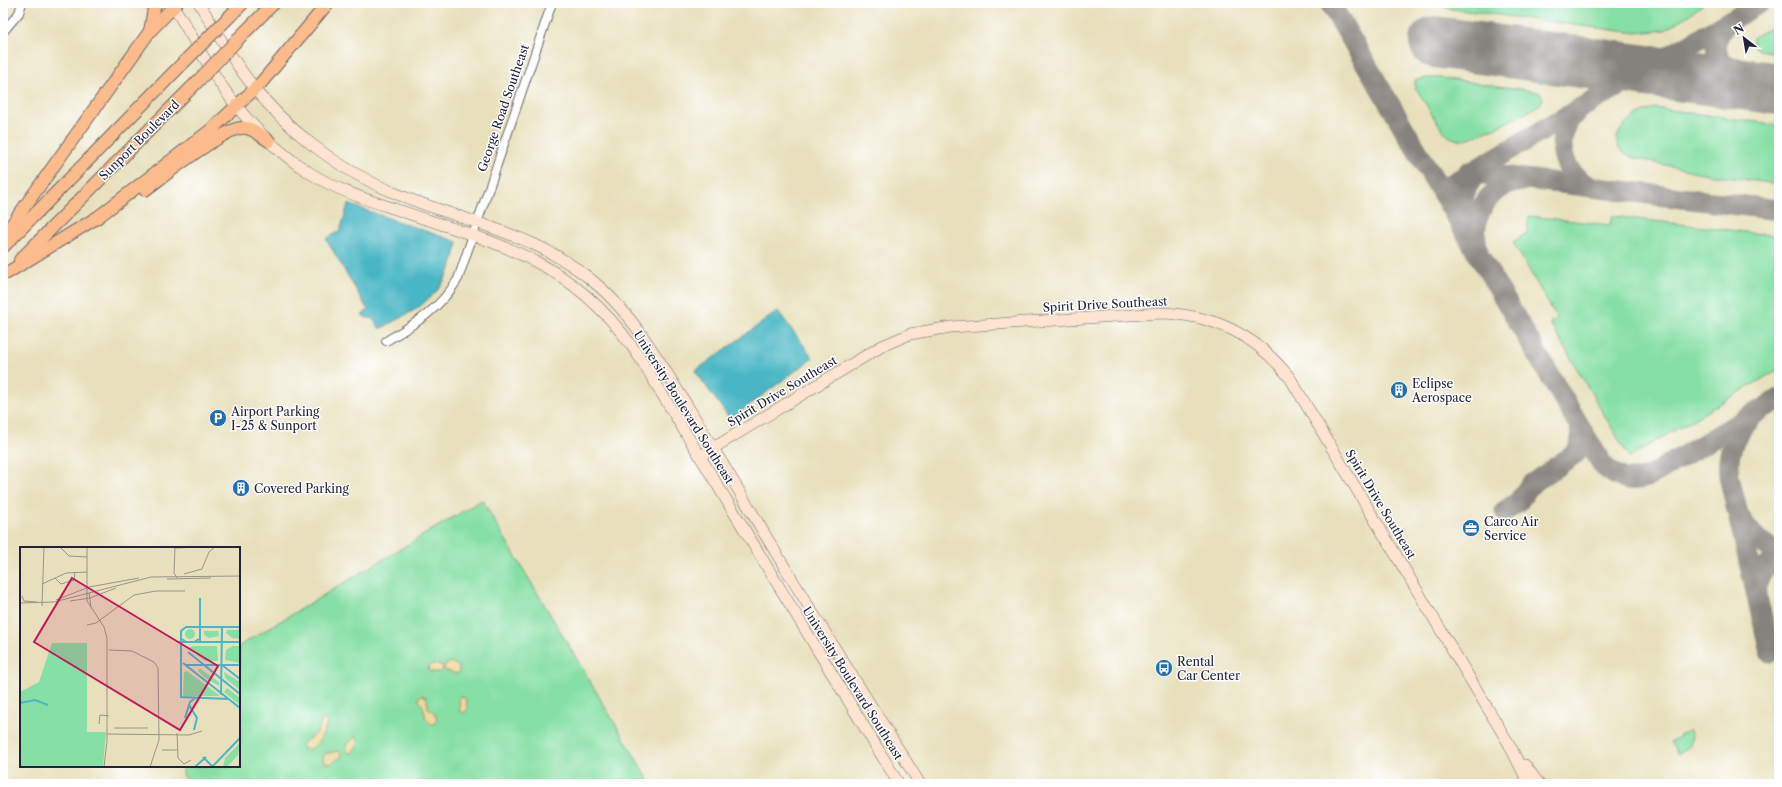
<svg xmlns="http://www.w3.org/2000/svg" width="1782" height="787" font-family="'Libre Caslon Text',serif">
  <style>
    .green { fill: #86dfa4; stroke: #548070 }
    .sand { fill: #eeda9e; stroke: #887e6c }
    .water { fill: #49b6c5; stroke: #366c80 }
    .lines { fill: none; stroke-linecap: round; stroke-linejoin: round }
    .taxiway { stroke: #85817c; stroke-width: 21 }
    .runway { stroke: #85817c; stroke-width: 52 }
    .street-casing { stroke: #676468; stroke-width: 10 }
    .secondary-casing { stroke: #676468; stroke-width: 12 }
    .primary-casing { stroke: #676468; stroke-width: 14 }
    .street { stroke: #fff; stroke-width: 8 }
    .secondary { stroke: #fde4d1; stroke-width: 11 }
    .primary { stroke: #fbbb8d; stroke-width: 12 }
    .primary-bridge-casing { stroke: #676468; stroke-width: 14; stroke-linecap: butt }
    .primary-bridge { stroke: #fbbb8d; stroke-width: 12 }
    .labels { text-anchor: middle; dominant-baseline: central; stroke-width: 3; stroke-linejoin: round; paint-order: stroke }
    .street-label { font-size: 12px; fill: #22223b; stroke: #fff }
    .poi-label { font-size: 12px; fill: #22223b; stroke: #fff; text-anchor: start }
    .inset-river { fill: none; stroke: #49b6c5; stroke-width: 2 }
    .inset-road { fill: none; stroke: #999488; stroke-width: 1 }
    .view { fill: #c2185b; fill-opacity: 0.15; stroke: #c2185b; stroke-width: 2 }
    .inset-edge { fill: none; stroke: #22223b; stroke-width: 2 }
  </style>
  <rect width="100%" height="100%" fill="#fff"/>
  <filter id="ink" filterUnits="userSpaceOnUse"><feTurbulence type="fractalNoise" baseFrequency=".025" numOctaves="2"/><feDisplacementMap in="SourceGraphic" scale="8" xChannelSelector="R" yChannelSelector="G"/><feConvolveMatrix kernelMatrix="1 2 1 2 8 2 1 2 1" color-interpolation-filters="sRGB"/></filter>
  <filter id="wash" filterUnits="userSpaceOnUse"><feTurbulence type="fractalNoise" baseFrequency=".012" numOctaves="4" result="noise"/><feDisplacementMap in="SourceGraphic" scale="16" xChannelSelector="R" yChannelSelector="G"/><feGaussianBlur stdDeviation="0.9" result="paint"/><feColorMatrix in="noise" values="0 0 0 0 0 0 0 0 0 0 0 0 0 0 0 0 0 1.4 0 .05"/><feComposite in="paint" operator="in"/></filter>
  <g filter="url(#wash)">
    <rect width="100%" height="100%" fill="#e8e0bc"/>
    <!-- green -->
    <g class="green">
      <polygon points="1430,3 1705,3 1683,19 1665,30 1636,33 1452,9"/>
      <polygon points="1779,24 1779,53 1758,50 1753,46 1753,38 1760,33"/>
      <path d="M1427,78H1440L1534,91L1540,93L1543,99C1542,102 1541,104 1538,106C1525,114 1473,140 1459,140C1457,140 1452,138 1450,137C1440,131 1423,98 1415,87V80Z"/>
      <path d="M1655,108L1779,125V184C1759,181 1738,179 1718,176C1699,173 1680,168 1661,164C1649,161 1630,159 1621,151C1615,145 1616,137 1620,131C1629,119 1641,112 1655,108Z"/>
      <polygon points="1529,216 1610,225 1612,216 1779,236 1779,369 1629,457 1550,323 1557,318 1513,242 1527,233"/>
      <polygon points="482,500 651,784 186,784 181,766 239,766 239,646"/>
      <polygon points="1689,730 1692,735 1690,746 1678,754 1670,742"/>
    </g>
    <!-- sand -->
    <g class="sand">
      <polygon points="451,662 459,667 459,671 457,674 444,670 445,665"/>
      <polygon points="432,664 441,665 443,670 440,672 430,672 428,668"/>
      <path d="M421,695L425,696L427,699L428,708C434,712 440,717 434,724H431L426,719L423,706L419,701V697Z"/>
      <polygon points="461,696 466,699 467,711 464,713 460,712 459,697"/>
      <path d="M324,719L327,721C327,729 318,746 310,749H302V745C309,736 319,736 321,721Z"/>
      <polygon points="356,736 359,742 352,753 348,753 345,747"/>
      <polygon points="338,751 342,754 341,757 330,764 324,762 323,757 324,754"/>
    </g>
    <!-- water -->
    <g class="water">
      <polygon points="348,204 455,241 458,243 451,268 442,284 435,293 418,308 380,329 372,318 367,318 362,315 368,310 326,239 340,231"/>
      <polygon points="778,311 813,358 730,419 695,371"/>
    </g>
    <g class="lines">
      <!-- taxiway -->
      <g class="taxiway">
        <path d="M1330,3L1602,464C1615,478 1629,483 1648,477L1779,399"/>
        <path d="M1729,21C1704,47 1720,70 1746,85"/>
        <path d="M1577,112C1551,134 1561,176 1592,187"/>
        <polyline points="1468,172 1779,210"/>
        <polyline points="1441,190 1760,3"/>
        <path d="M1464,228C1459,207 1463,186 1479,170"/>
        <path d="M1478,250C1469,218 1487,185 1522,181"/>
        <path d="M1748,421C1733,435 1727,456 1729,476L1770,652"/>
        <polyline points="1505,511 1518,502 1530,485 1576,453 1581,442 1580,427"/>
        <path d="M1741,519C1750,534 1762,545 1779,552"/>
        <path d="M1757,594C1756,578 1764,565 1779,559"/>
      </g>
      <!-- runway -->
      <polyline class="runway" points="1435,42 1779,89"/>
    </g>
  </g>
  <g filter="url(#ink)">
    <g class="lines">
      <defs>
        <g id="street">
          <polyline points="3,32 19,13 22,3"/>
          <path d="M386,341C416,323 439,310 458,279L552,3"/>
        </g>
        <g id="secondary">
          <path d="M171,3C187,26 199,51 214,74C239,114 271,148 310,173C338,191 369,200 401,211C505,246 578,262 642,361L899,784"/>
          <path d="M199,3C213,26 227,51 243,73C282,127 336,169 397,194C470,224 540,233 601,288C634,318 656,356 680,394C706,436 732,479 757,521C809,610 866,696 920,784"/>
          <path d="M700,456L882,346L910,334L951,327L1161,313C1215,315 1256,335 1290,378L1509,744L1529,784"/>
          <polyline points="1525,765 1539,784"/>
        </g>
        <g id="primary">
          <polyline points="227,19 243,3"/>
          <polyline points="150,31 155,3"/>
          <polyline points="239,38 274,3"/>
          <path d="M145,190C164,176 221,130 241,128C251,126 261,136 269,141"/>
          <polyline points="3,237 150,31 177,3"/>
          <polyline points="3,247 184,62"/>
          <polyline points="20,260 198,81"/>
          <polyline points="7,273 98,217 212,129 261,83 328,3"/>
        </g>
      </defs>
      <!-- street casing -->
      <use href="#street" class="street-casing"/>
      <!-- secondary casing -->
      <use href="#secondary" class="secondary-casing"/>
      <!-- primary casing -->
      <use href="#primary" class="primary-casing"/>
      <!-- street -->
      <use href="#street" class="street"/>
      <!-- secondary -->
      <use href="#secondary" class="secondary"/>
      <!-- primary -->
      <use href="#primary" class="primary"/>
      <defs>
        <g id="primary-bridge">
          <polyline points="184,62 227,19"/>
          <polyline points="198,81 239,38"/>
        </g>
      </defs>
      <!-- primary-bridge casing -->
      <use href="#primary-bridge" class="primary-bridge-casing"/>
      <!-- primary-bridge -->
      <use href="#primary-bridge" class="primary-bridge"/>
    </g>
  </g>
  <!-- icons -->
  <defs>
    <symbol id="building-disc" viewBox="-11 -11 22 22"><circle r="9.5" fill="#1f6fb2" stroke="#fff"/><path d="M-4-6H4V6H1V3H-1V6H-4ZM-2.5-4.3h1.7v1.8h-1.7ZM.8-4.3h1.7v1.8H.8ZM-2.5-1h1.7V.8h-1.7ZM.8-1h1.7V.8H.8Z" fill="#fff"/></symbol>
    <symbol id="parking-disc" viewBox="-11 -11 22 22"><circle r="9.5" fill="#1f6fb2" stroke="#fff"/><path d="M-3.5-5.5H1a3.5 3.5 0 0 1 0 7H-1V5.5H-3.5ZM-1-3.4V-.6H.8a1.4 1.4 0 0 0 0-2.8Z" fill="#fff"/></symbol>
    <symbol id="office-disc" viewBox="-11 -11 22 22"><circle r="9.5" fill="#1f6fb2" stroke="#fff"/><path d="M-6-3h4V-5.5h4V-3h4V5H-6ZM-1-4.5V-3h2v-1.5ZM-6 0V1H6V0Z" fill="#fff"/></symbol>
    <symbol id="bus-disc" viewBox="-11 -11 22 22"><circle r="9.5" fill="#1f6fb2" stroke="#fff"/><path d="M-5-6H5V4H4V6H2V4H-2V6H-4V4H-5ZM-3.5-4V0h7V-4ZM-3.5 1.2v1.5H-2V1.2ZM2 1.2v1.5H3.5V1.2Z" fill="#fff"/></symbol>
  </defs>
  <g fill-rule="evenodd">
    <use href="#building-disc" x="1389" y="380" width="20" height="20"/>
    <use href="#parking-disc" x="208" y="408" width="20" height="20"/>
    <use href="#building-disc" x="231" y="478" width="20" height="20"/>
    <use href="#office-disc" x="1461" y="518" width="20" height="20"/>
    <use href="#bus-disc" x="1154" y="658" width="20" height="20"/>
  </g>
  <g class="labels">
    <!-- street labels -->
    <g class="street-label">
      <text transform="translate(503 108) rotate(-71)">George Road Southeast</text>
      <text transform="translate(139 140) rotate(-45)">Sunport Boulevard</text>
      <text transform="translate(1105 304) rotate(-3)">Spirit Drive Southeast</text>
      <text transform="translate(782 391) rotate(-31)">Spirit Drive Southeast</text>
      <text transform="translate(684 407) rotate(58)">University Boulevard Southeast</text>
      <text transform="translate(1381 504) rotate(59)">Spirit Drive Southeast</text>
      <text transform="translate(853 683) rotate(58)">University Boulevard Southeast</text>
    </g>
    <!-- poi labels -->
    <g class="poi-label">
      <text x="1412" y="383">Eclipse<tspan x="1412" dy="14">Aerospace</tspan></text>
      <text x="231" y="411">Airport Parking<tspan x="231" dy="14">I-25 &amp; Sunport</tspan></text>
      <text x="254" y="488">Covered Parking</text>
      <text x="1484" y="521">Carco Air<tspan x="1484" dy="14">Service</tspan></text>
      <text x="1177" y="661">Rental<tspan x="1177" dy="14">Car Center</tspan></text>
    </g>
  </g>
  <!-- overview -->
  <g transform="translate(20 547)">
    <rect width="220" height="220" fill="#e8e0bc"/>
    <path d="M165 87a5 5 0 1 1 10 0a5 5 0 1 1-10 0ZM220,83V92L212,91L206,86L207,83ZM184,84H198L199,89L189,91L184,88ZM32,96H67V185H86L83,220H0V145L19,135ZM173,99H197L198,114H185L169,101ZM213,99H220V116L205,113L206,103ZM179,121L199,135V139L184,130L178,124ZM167,124L199,148V149H163L164,125ZM204,125L220,135V143L205,131ZM207,141L220,151V158L204,145ZM220,196L218,208L207,220H203L205,211Z" fill="#86dfa4"/>
    <path class="inset-river" d="M180,51V95M162,92L166,95H174L179,92M159,95H220M168,105L220,147M163,116L220,161M165,118H220M202,118L220,132M201,148L202,80M209,152L161,150V84L166,80H220M0,156L15,153L28,158M169,158L177,171L174,183M165,171L170,155L175,151M183,210L193,220M175,220L186,210M192,220L220,191"/>
    <path class="inset-road" d="M40,0L49,9L67,10M67,0V54L84,80L87,91V194L84,220M155,0L154,26L157,31M155,1L181,0M0,24V81M164,27L182,22L189,5L195,0M35,31L41,37L54,33L55,25M147,32L191,31M22,37L46,26L67,25M69,46L71,60M2,49L4,54L17,55M36,53L69,40L119,31M50,54L70,51L96,41M0,56L34,55L131,30L220,29M22,59L24,0M67,78L76,76L114,48L136,44H165M89,103L112,104L134,115L138,121L139,193L130,220M79,177L80,168L89,169M94,181H128M157,186L158,211L164,217L171,213M87,187L169,188L182,184M142,203H157"/>
    <path class="view" d="M52,31L198,119L160,183L14,95Z"/>
    <rect width="220" height="220" class="inset-edge"/>
  </g>
  <!-- margin -->
  <rect width="1782" height="787" fill="none" stroke="#fff" stroke-width="16"/>
  <!-- north arrow -->
  <g transform="translate(1744 38) rotate(329)" stroke="#ffffff" stroke-width="3" paint-order="stroke">
  <path d="M0-3L7 15L0 10L-7 15Z" fill="#22223b"/>
  <text y="-6" font-size="11" font-weight="bold" text-anchor="middle" fill="#22223b">N</text>
  </g>
</svg>
